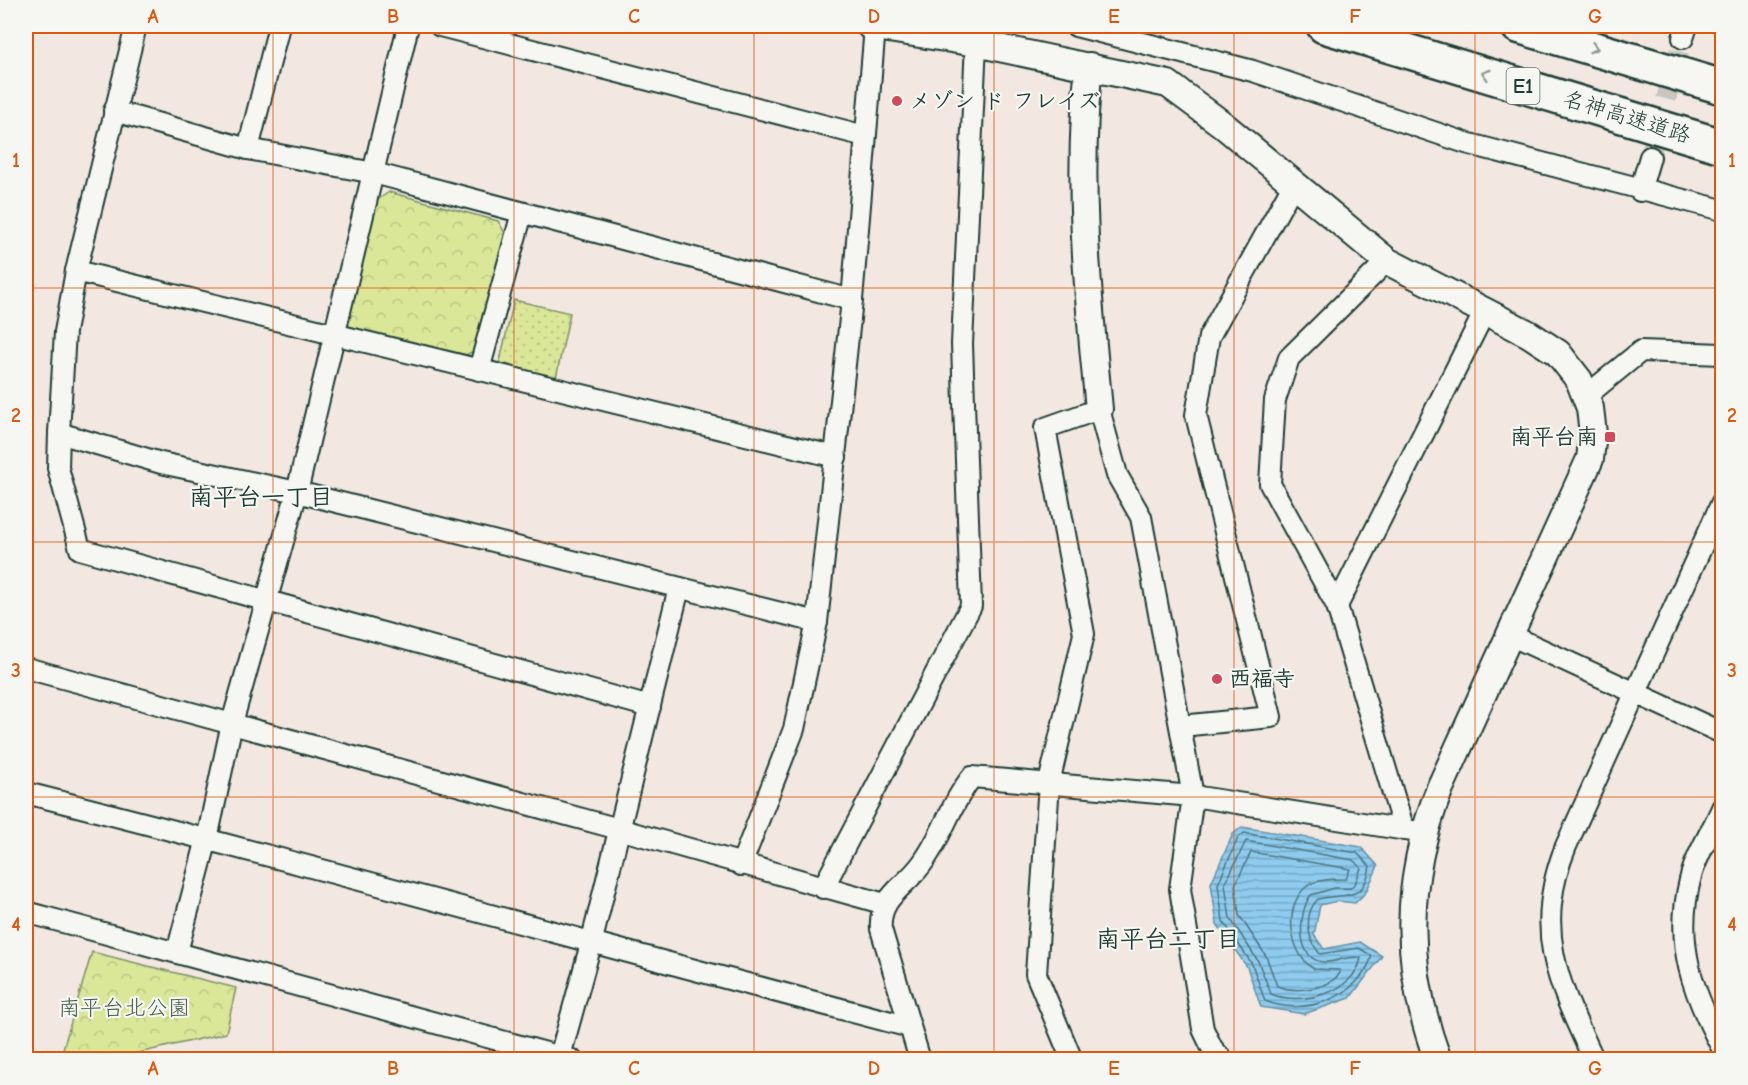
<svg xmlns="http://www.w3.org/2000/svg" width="1748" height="1085" font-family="'Comic Neue','Klee One',sans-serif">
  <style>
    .grass { fill: url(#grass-dots); stroke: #7c9266; stroke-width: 1.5 }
    .park { fill: url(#park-crowns); stroke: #7c9266; stroke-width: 1.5 }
    .water { fill: url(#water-rules); stroke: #6292a4; stroke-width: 1.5 }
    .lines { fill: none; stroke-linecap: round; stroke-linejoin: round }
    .shore { stroke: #4c767f; stroke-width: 1.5 }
    .minor-tunnel { stroke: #c8c5be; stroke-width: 20; stroke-dasharray: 20 10; stroke-linecap: butt }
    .minor-casing { stroke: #1f3d34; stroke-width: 24 }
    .tertiary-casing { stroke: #1f3d34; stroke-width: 30 }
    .motorway-casing { stroke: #1f3d34; stroke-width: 38 }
    .minor { stroke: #f6f6f2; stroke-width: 20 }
    .tertiary { stroke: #f6f6f2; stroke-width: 26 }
    .motorway { stroke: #f6f6f2; stroke-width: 33 }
    .oneway { stroke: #8a9a93 }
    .grid { fill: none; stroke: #de580e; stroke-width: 1.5; stroke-opacity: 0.55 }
    .poi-dot { fill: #d1495b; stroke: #f6f6f2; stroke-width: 2 }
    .labels { text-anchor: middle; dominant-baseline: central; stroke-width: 4.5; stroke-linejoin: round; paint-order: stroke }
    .shield { fill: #f6f6f2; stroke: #60746d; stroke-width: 1.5 }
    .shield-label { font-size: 21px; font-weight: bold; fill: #1f3d34 }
    .poi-label { font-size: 22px; font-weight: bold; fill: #1f3d34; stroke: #f6f6f2; text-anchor: start }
    .street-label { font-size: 22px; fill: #1f3d34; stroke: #f6f6f2 }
    .park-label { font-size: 22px; fill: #445f48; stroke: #f6f6f2 }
    .neighbourhood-label { font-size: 24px; font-weight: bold; fill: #1f3d34; stroke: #f6f6f2 }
    .neatline { fill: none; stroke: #de580e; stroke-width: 2 }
    .grid-label { font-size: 20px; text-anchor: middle; font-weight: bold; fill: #de580e }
  </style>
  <defs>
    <pattern id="grass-dots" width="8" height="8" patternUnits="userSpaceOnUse" patternTransform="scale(1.5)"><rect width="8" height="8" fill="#dae698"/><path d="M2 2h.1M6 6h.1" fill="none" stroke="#bbc684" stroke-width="1.8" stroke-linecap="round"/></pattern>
    <pattern id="park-crowns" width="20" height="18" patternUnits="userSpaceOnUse" patternTransform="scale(1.5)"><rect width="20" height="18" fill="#dae698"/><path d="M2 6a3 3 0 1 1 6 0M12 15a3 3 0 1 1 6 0" fill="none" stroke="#bbc684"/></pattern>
    <pattern id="water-rules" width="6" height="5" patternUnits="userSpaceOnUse" patternTransform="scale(1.5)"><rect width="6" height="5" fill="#8fcbef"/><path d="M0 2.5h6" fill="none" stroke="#74a6c2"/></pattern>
  </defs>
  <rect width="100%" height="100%" fill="#f2e7e1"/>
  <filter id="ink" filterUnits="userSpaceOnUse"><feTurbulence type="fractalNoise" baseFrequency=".0167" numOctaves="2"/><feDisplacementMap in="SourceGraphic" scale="12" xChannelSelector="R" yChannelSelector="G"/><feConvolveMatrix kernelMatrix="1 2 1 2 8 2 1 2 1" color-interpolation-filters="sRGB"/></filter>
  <g filter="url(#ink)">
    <!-- grass -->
    <polygon class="grass" points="514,300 570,313 556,378 499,365"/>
    <!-- park -->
    <g class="park">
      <polygon points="389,192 498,221 505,233 477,349 466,355 349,330 344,324 376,201"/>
      <polygon points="92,952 236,988 226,1033 112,1059 60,1059"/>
    </g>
    <!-- water -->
    <polygon class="water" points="1242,827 1361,847 1378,866 1366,892 1355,903 1337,901 1320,905 1314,935 1324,949 1360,942 1382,956 1350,998 1304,1014 1261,1007 1247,967 1217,924 1211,883 1233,834"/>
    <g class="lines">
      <!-- shore -->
      <g class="shore">
        <path d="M1244,833L1357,853L1370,866C1364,904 1345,892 1318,899C1303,914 1307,939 1320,954L1359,948L1372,956C1359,998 1304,1017 1265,1001L1252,964L1223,921L1218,884L1238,838Z"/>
        <path d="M1246,841L1353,860L1361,868L1355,884L1350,888H1335L1311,895C1298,911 1295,961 1324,962C1336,963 1350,954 1361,958C1354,994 1300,1006 1271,994L1258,961L1230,918L1225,884Z"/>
        <path d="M1251,852L1350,869L1346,879C1334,879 1316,879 1306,887C1283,906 1289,954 1314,969L1339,970L1340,973C1328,990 1295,993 1277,986L1266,956L1239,915L1235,885Z"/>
      </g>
      <!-- minor-tunnel -->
      <polyline class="minor-tunnel" points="1650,157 1683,38"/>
      <defs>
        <g id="minor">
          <polyline points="136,26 76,271 65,332 59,433 161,463 297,492 817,622"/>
          <polyline points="440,26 865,136"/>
          <polyline points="1076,26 1253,71 1466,143 1722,210"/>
          <polyline points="1683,38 1687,26"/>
          <polyline points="114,111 248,149 374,173 852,300"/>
          <polyline points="248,149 279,26"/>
          <polyline points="1640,191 1650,157"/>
          <polyline points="1387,261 1289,358 1275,400 1270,484 1337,606 1404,830"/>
          <polyline points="76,271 836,457"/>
          <polyline points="479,370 522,213"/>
          <polyline points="1586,396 1641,351 1722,354"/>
          <polyline points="59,433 58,468 80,549 650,707"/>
          <polyline points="1337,606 1485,311"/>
          <polyline points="1510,635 1722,733"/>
          <polyline points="26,668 619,829 885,904"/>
          <polyline points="1181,726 1271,717 1196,415 1209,337 1294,183"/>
          <path d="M26,793C321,867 615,950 910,1027"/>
          <path d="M1722,808C1712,831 1696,855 1690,880C1674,944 1693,993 1722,1048"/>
          <polyline points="741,865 794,729 817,622 852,300 875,27 877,26"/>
          <polyline points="823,888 971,606 962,344 976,43"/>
          <polyline points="26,912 572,1060"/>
          <polyline points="177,952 207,839 232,723 297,492 408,26"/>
          <polyline points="559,1060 591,944 679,588"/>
          <path d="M920,1060L881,929C878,898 905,887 921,865C942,838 950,804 972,777L1193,796L1425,833"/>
          <polyline points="1072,1060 1036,974 1049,783 1084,634 1045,428 1099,409 1117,475 1141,517 1193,796 1180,889 1203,1029 1212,1048 1223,1060"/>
          <path d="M1594,1060C1558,983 1532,930 1566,846L1722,502"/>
        </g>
        <g id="tertiary">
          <path d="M870,26L976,43L1168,84L1222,124L1387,261L1529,334L1558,353L1579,380L1590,408L1593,434L1590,459L1440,788C1404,880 1403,967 1438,1060"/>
          <path d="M1089,66C1076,179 1088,296 1099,409"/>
        </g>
        <g id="motorway">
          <polyline points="1324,26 1722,146"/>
          <polyline points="1518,26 1722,87"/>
        </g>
      </defs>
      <!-- minor casing -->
      <use href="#minor" class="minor-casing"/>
      <!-- tertiary casing -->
      <use href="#tertiary" class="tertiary-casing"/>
      <!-- motorway casing -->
      <use href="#motorway" class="motorway-casing"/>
      <!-- minor -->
      <use href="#minor" class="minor"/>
      <!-- tertiary -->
      <use href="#tertiary" class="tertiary"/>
      <!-- motorway -->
      <use href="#motorway" class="motorway"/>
    </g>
    <!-- one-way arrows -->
    <defs><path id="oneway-chevron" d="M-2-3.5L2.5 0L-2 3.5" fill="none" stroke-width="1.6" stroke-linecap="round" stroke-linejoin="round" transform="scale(1.5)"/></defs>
    <g class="oneway">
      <use href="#oneway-chevron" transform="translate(1594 48) rotate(17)"/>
      <use href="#oneway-chevron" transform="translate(1486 74) rotate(-163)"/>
    </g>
  </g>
  <!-- grid -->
  <path class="grid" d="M273,26V1060M514,26V1060M754,26V1060M994,26V1060M1234,26V1060M1475,26V1060M26,288H1722M26,542H1722M26,797H1722"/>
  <!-- markers -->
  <g class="poi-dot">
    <circle cx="897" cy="101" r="6"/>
    <rect x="1604" y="431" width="12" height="12" rx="3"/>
    <circle cx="1217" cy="679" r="6"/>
  </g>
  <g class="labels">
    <!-- shield labels -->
    <rect class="shield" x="1506.5" y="68" width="33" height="36" rx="4.5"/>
    <g class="shield-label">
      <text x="1523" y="86">E1</text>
    </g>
    <!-- poi labels -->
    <g class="poi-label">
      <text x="909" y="101">メゾン ド フレイズ</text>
      <text x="1598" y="437" text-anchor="end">南平台南</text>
      <text x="1229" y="679">西福寺</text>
    </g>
    <!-- street labels -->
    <g class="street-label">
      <text transform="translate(1627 117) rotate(17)">名神高速道路</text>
    </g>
    <!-- park labels -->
    <g class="park-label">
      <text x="124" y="1008">南平台北公園</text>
    </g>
    <!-- neighbourhood labels -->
    <g class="neighbourhood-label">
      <text x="261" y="497">南平台一丁目</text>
      <text x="1168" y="939">南平台二丁目</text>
    </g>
  </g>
  <!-- margin -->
  <rect width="1748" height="1085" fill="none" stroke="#f6f6f2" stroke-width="66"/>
  <rect x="33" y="33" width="1682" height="1019" class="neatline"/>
  <g class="grid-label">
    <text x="153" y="23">A</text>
    <text x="393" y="23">B</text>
    <text x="634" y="23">C</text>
    <text x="874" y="23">D</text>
    <text x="1114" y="23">E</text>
    <text x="1355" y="23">F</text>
    <text x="1595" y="23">G</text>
    <text x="16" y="167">1</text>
    <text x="1732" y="167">1</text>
    <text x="16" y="422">2</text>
    <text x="1732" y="422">2</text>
    <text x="16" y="677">3</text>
    <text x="1732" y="677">3</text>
    <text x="16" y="931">4</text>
    <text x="1732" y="931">4</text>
    <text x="153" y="1075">A</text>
    <text x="393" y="1075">B</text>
    <text x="634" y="1075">C</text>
    <text x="874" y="1075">D</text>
    <text x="1114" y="1075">E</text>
    <text x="1355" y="1075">F</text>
    <text x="1595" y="1075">G</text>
  </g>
</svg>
